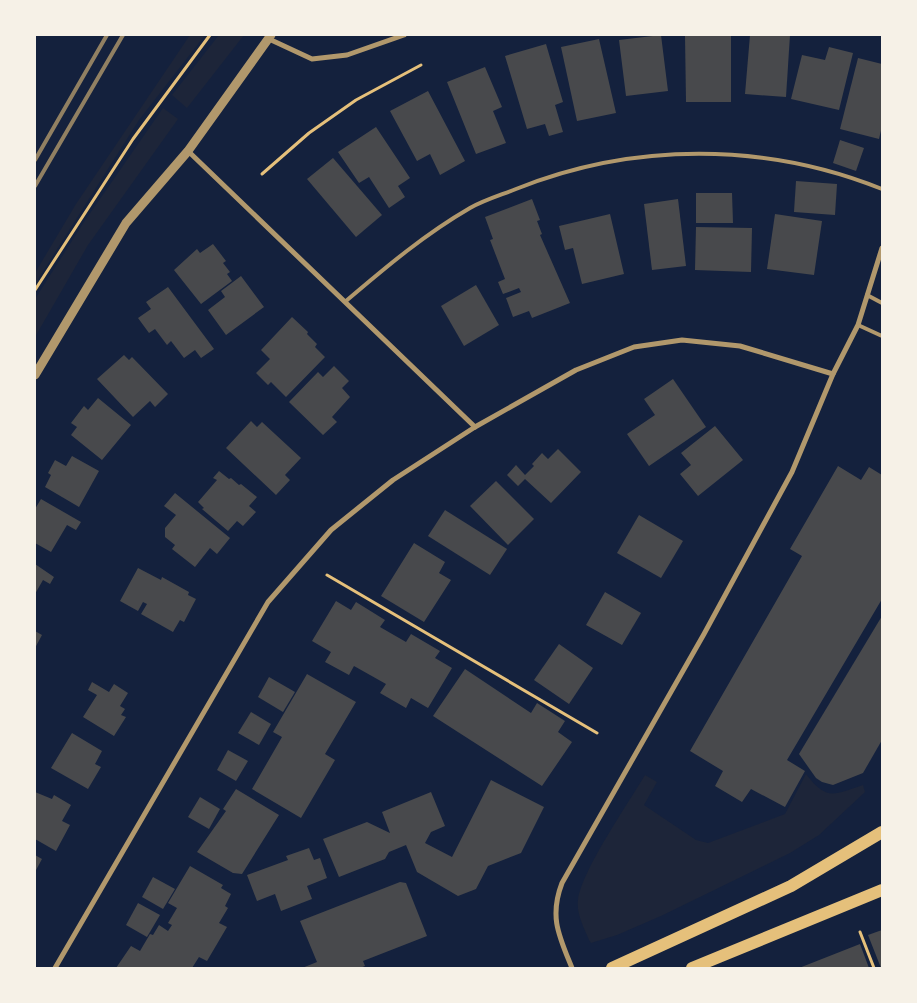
<svg xmlns="http://www.w3.org/2000/svg" width="917" height="1003" font-family="Ubuntu,sans-serif">
  <style>
    .green { fill: #1d2539 }
    .building { fill: #48494c }
    .lines { fill: none; stroke-linecap: round; stroke-linejoin: round }
    .path { stroke: #e5c07b; stroke-width: 3 }
    .service { stroke: #b1986c; stroke-width: 4 }
    .minor { stroke: #b1986c; stroke-width: 5 }
    .tertiary { stroke: #b1986c; stroke-width: 9 }
    .primary { stroke: #e5c07b; stroke-width: 12 }
    .rail { stroke: #918062; stroke-width: 4 }
  </style>
  <rect width="100%" height="100%" fill="#14213d"/>
  <!-- green -->
  <g class="green">
    <polygon points="190,35 205,35 139,120 35,284 35,273 76,204"/>
    <polygon points="219,35 244,35 187,108 172,95"/>
    <polygon points="163,108 178,119 88,245 35,337 35,299 84,222"/>
    <path d="M806,774C827,801 833,795 863,785L865,792L819,835L790,853L661,916L617,935L591,943L589,940C584,928 576,913 578,900C582,870 628,804 645,775L657,782L644,805L696,840L708,843L785,814Z"/>
  </g>
  <!-- building -->
  <g class="building">
    <polygon points="661,35 668,91 626,96 619,40"/>
    <polygon points="685,35 731,35 731,102 686,102"/>
    <polygon points="750,35 790,35 786,97 745,94"/>
    <polygon points="599,39 616,113 577,121 561,47"/>
    <polygon points="546,44 563,102 555,105 563,132 549,136 545,124 527,129 505,56"/>
    <polygon points="829,47 853,53 839,110 791,99 802,55 825,60"/>
    <polygon points="858,58 882,64 882,126 879,139 840,129"/>
    <polygon points="485,67 502,107 493,111 506,143 476,154 447,82"/>
    <polygon points="428,91 465,161 440,175 430,154 417,161 390,111"/>
    <polygon points="376,127 410,178 398,186 405,197 389,208 369,177 359,183 338,152"/>
    <polygon points="840,140 864,148 856,171 833,163"/>
    <polygon points="333,158 382,215 356,237 307,179"/>
    <polygon points="796,181 837,184 835,215 794,212"/>
    <polygon points="696,193 732,193 733,223 696,223"/>
    <polygon points="532,199 540,220 537,221 542,234 540,235 570,303 532,318 529,311 513,317 506,298 521,292 519,288 503,294 498,282 505,279 490,240 493,239 485,217"/>
    <polygon points="678,199 686,266 652,270 644,204"/>
    <polygon points="610,214 624,274 582,284 573,248 565,250 559,226"/>
    <polygon points="775,214 822,221 814,275 767,269"/>
    <polygon points="696,227 752,228 751,272 695,270"/>
    <polygon points="213,244 226,261 223,263 230,272 227,274 232,281 201,304 174,270 197,249 200,253"/>
    <polygon points="241,276 264,307 226,335 208,310 225,297 221,291"/>
    <polygon points="476,285 499,325 464,346 441,306"/>
    <polygon points="168,287 214,349 201,358 195,350 184,358 171,341 167,345 155,329 149,333 138,318 151,309 146,302"/>
    <polygon points="292,317 308,332 307,334 317,344 315,347 325,357 286,397 271,382 268,385 256,373 270,359 261,350"/>
    <polygon points="124,355 129,360 132,357 168,394 155,407 150,401 133,417 97,379"/>
    <polygon points="334,366 349,381 342,388 350,397 332,417 337,422 323,435 289,402 318,372 323,377"/>
    <polygon points="673,379 706,427 649,466 627,434 655,415 644,399"/>
    <polygon points="98,398 131,425 102,460 71,435 77,427 71,423 84,406 88,410"/>
    <polygon points="251,421 257,427 262,422 301,458 285,475 290,480 276,495 226,448"/>
    <polygon points="715,426 743,460 698,496 680,474 691,465 681,453"/>
    <polygon points="558,449 581,472 551,503 525,479 518,486 507,475 516,465 525,475 534,466 532,464 542,453 548,459"/>
    <polygon points="72,456 99,471 79,507 45,487 51,475 48,473 55,460 66,466"/>
    <polygon points="838,466 861,480 869,467 882,475 882,599 787,760 805,771 785,807 751,789 742,802 715,786 723,771 690,751 802,556 790,549"/>
    <polygon points="219,471 229,479 231,478 239,485 241,484 257,497 249,506 256,512 243,526 237,521 228,531 202,509 204,508 198,502 217,480 213,478"/>
    <polygon points="496,481 534,519 508,545 470,506"/>
    <polygon points="175,493 230,538 217,554 210,548 195,567 172,549 175,545 165,537 165,528 176,515 164,506"/>
    <polygon points="41,499 81,522 76,530 67,525 51,552 35,543 35,509"/>
    <polygon points="445,510 507,549 490,575 428,536"/>
    <polygon points="639,515 683,541 661,578 617,553"/>
    <polygon points="414,543 445,562 439,573 451,580 424,622 381,596"/>
    <polygon points="35,564 54,577 50,584 43,580 35,594"/>
    <polygon points="138,568 161,580 162,577 189,592 188,595 196,599 184,622 180,620 173,632 141,614 147,604 143,602 138,611 120,601"/>
    <polygon points="605,592 641,613 622,645 586,625"/>
    <polygon points="336,601 351,610 356,602 385,620 380,627 406,642 411,634 440,651 435,658 452,668 428,708 411,698 406,708 380,693 386,684 354,666 349,675 325,662 331,652 312,641"/>
    <polygon points="882,616 882,740 863,773 833,785 822,782 816,778 799,754"/>
    <polygon points="35,631 42,635 35,648"/>
    <polygon points="559,644 593,668 569,704 534,680"/>
    <polygon points="465,669 531,713 537,703 565,721 558,732 572,742 542,786 433,716"/>
    <polygon points="307,674 356,702 325,754 335,760 301,818 252,789 282,737 273,732"/>
    <polygon points="269,677 295,692 283,712 258,697"/>
    <polygon points="92,682 109,692 114,684 128,693 120,706 125,709 121,715 126,717 114,736 83,717 97,695 88,690"/>
    <polygon points="251,712 271,724 259,745 238,733"/>
    <polygon points="72,733 102,751 95,764 101,767 88,789 51,768"/>
    <polygon points="228,750 248,761 236,781 217,770"/>
    <polygon points="491,780 544,807 521,853 488,866 476,889 458,896 417,872 406,845 389,852 385,859 339,877 323,839 367,822 390,833 382,812 431,792 445,826 431,832 425,843 452,857"/>
    <polygon points="236,789 279,815 242,874 233,873 197,852 226,811 223,809"/>
    <polygon points="35,792 52,799 54,795 71,805 62,821 70,825 56,851 35,839"/>
    <polygon points="200,797 220,809 209,829 188,817"/>
    <polygon points="309,848 314,860 320,858 327,878 307,886 312,899 281,911 275,894 257,901 247,875 288,860 286,856"/>
    <polygon points="35,855 42,859 35,872"/>
    <polygon points="190,866 223,885 221,888 231,894 225,906 228,908 219,923 227,927 207,961 199,957 192,968 116,968 131,946 140,951 150,934 153,935 159,925 168,931 172,925 168,923 177,908 168,903"/>
    <polygon points="153,877 175,889 163,909 142,897"/>
    <polygon points="400,882 406,883 427,936 363,961 365,966 360,968 302,968 317,962 300,921"/>
    <polygon points="138,903 160,915 147,937 126,925"/>
    <polygon points="882,930 882,968 881,968 868,935"/>
    <polygon points="860,944 869,968 799,968"/>
  </g>
  <g class="lines">
    <!-- path -->
    <g class="path">
      <polyline points="262,174 309,133 356,100 421,65"/>
      <polyline points="35,290 133,139 210,35"/>
      <polyline points="327,575 597,733"/>
      <polyline points="860,932 874,968"/>
    </g>
    <!-- service -->
    <g class="service">
      <polyline points="867,295 882,303"/>
      <path d="M346,301C386,267 425,234 470,208C484,200 501,195 516,189C633,142 765,142 882,189"/>
      <polyline points="858,325 882,336"/>
    </g>
    <!-- minor -->
    <g class="minor">
      <polyline points="269,39 312,59 347,55 404,35"/>
      <polyline points="188,151 475,427"/>
      <polyline points="55,968 268,602 331,530 393,480 475,427 576,370 634,347 682,340 740,346 833,374"/>
      <path d="M572,968C559,936 549,917 562,883L704,634L792,472L833,374L858,325L882,248"/>
    </g>
    <!-- tertiary -->
    <polyline class="tertiary" points="35,375 126,223 188,151 271,35"/>
    <!-- primary -->
    <g class="primary">
      <polyline points="612,968 791,886 882,832"/>
      <polyline points="692,968 882,890"/>
    </g>
    <!-- rail -->
    <g class="rail">
      <polyline points="35,160 107,35"/>
      <polyline points="35,186 123,35"/>
    </g>
  </g>
  <!-- border -->
  <rect width="917" height="1003" fill="none" stroke="#f6f1e7" stroke-width="72"/>
</svg>
